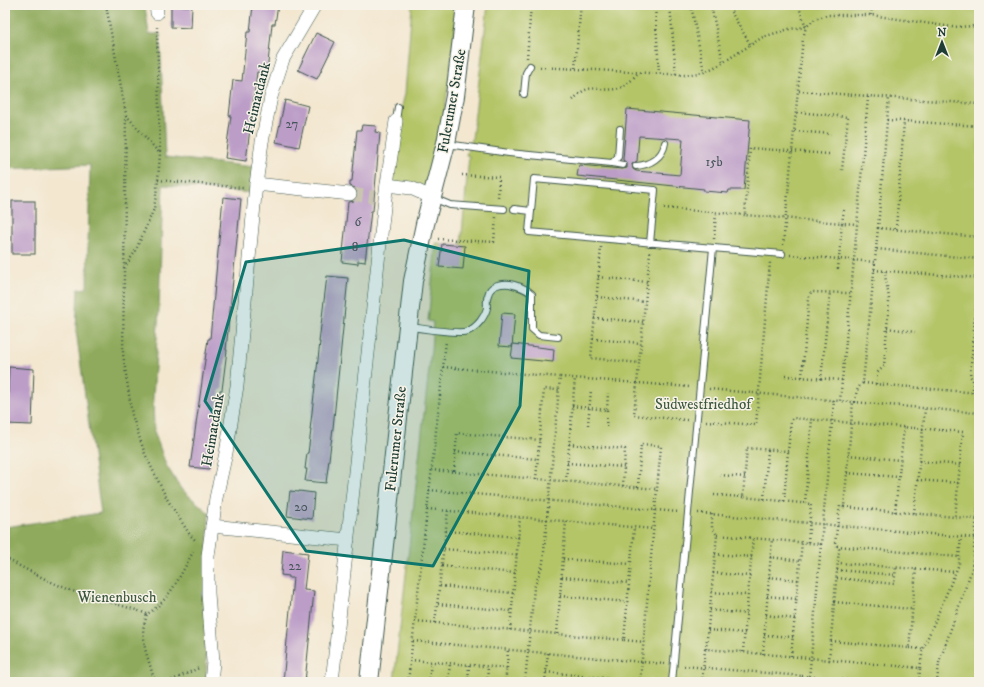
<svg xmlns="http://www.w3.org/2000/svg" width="984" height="687" font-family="'IM FELL DW Pica',serif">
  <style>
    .green { fill: #b4c568; stroke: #6a814e }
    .forest { fill: #8faa5c; stroke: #577448 }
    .building { fill: #bc9dc8; fill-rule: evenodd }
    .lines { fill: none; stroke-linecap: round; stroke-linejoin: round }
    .street-tunnel { stroke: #c9c5b1; stroke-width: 13; stroke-dasharray: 13 6; stroke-linecap: butt }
    .lane-casing { stroke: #3f564b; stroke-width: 8 }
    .street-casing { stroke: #3f564b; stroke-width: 14 }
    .secondary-casing { stroke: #3f564b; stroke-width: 20 }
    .path { stroke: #3f564b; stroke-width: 2.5; stroke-dasharray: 1 3; stroke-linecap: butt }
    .lane { stroke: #fff; stroke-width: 6 }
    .street { stroke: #fff; stroke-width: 13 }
    .secondary { stroke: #fff; stroke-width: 18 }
    .marked { fill: #0f766e; fill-opacity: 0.2; stroke: #0f766e; stroke-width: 3; stroke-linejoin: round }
    .labels { text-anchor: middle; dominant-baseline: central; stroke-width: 3; stroke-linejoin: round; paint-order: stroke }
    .number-label { font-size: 13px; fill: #465559 }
    .street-label { font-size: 15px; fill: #1f3d34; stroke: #f7f3e8 }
    .park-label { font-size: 15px; fill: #3d583e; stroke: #f7f3e8 }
  </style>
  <rect width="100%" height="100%" fill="#f7f3e8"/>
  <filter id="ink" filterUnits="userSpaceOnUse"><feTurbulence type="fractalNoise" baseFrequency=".025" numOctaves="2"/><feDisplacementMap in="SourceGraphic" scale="8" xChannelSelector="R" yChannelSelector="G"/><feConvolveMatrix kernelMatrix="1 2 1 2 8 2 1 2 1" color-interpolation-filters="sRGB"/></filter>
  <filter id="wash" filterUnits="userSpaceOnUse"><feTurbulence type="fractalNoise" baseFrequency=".012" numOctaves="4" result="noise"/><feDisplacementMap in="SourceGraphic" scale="16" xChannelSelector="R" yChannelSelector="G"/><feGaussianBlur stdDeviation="0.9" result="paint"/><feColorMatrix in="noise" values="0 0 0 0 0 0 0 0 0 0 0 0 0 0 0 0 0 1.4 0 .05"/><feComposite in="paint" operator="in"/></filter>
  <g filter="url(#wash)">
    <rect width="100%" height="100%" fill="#f3e7d0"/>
    <!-- green -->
    <g class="green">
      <polygon points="412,5 458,5 449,80 440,142 427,191 389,182 398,122 405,94"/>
      <polygon points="488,5 979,5 979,682 394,682 431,351 433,322 428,321 436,243 461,245 469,156 466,155 472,139"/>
    </g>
    <!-- forest -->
    <polygon class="forest" points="5,5 146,5 145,7 149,34 160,34 165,157 254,167 251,193 163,185 159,309 153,397 154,431 166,465 181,489 209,513 205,629 207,682 5,682 5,527 101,513 76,330 78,289 87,288 90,165 5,169"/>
    <g id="blocks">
      <!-- building -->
      <g class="building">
        <polygon points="253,5 278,5 275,24 272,24 267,73 257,72 246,161 225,158 231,116 229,116 233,80 242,81 247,32 250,32"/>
        <polygon points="171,6 192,6 191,28 171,27"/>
        <polygon points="316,33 335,42 317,79 298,70"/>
        <polygon points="285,100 308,106 299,147 276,142"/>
        <path d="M627,109L750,120L744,190H729L728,193L704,191V189L577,176L579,165L622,169L627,168V163L623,160ZM639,136L683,139L680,175L636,171L633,169L632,164L637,161Z"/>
        <polygon points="362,125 376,126 375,132 380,133 373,211 371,211 365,262 358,261 358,264 342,262 348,202 354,201 358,195 357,191 355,188 350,186 350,181 352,181 357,130 361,130"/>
        <polygon points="223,197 241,199 226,350 227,350 222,390 220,390 215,421 217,421 212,460 210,460 209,469 190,467 208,339 210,339"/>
        <rect x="12" y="201" width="23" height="53"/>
        <polygon points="442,244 465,246 463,269 439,267"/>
        <polygon points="327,276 348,278 333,428 326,483 305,481 307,469 305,469 307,453 308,453 311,430 310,430 320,342 319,342"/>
        <polygon points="502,313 515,314 512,347 499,346"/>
        <polygon points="513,344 554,349 553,362 511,358"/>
        <polygon points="9,367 34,369 32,425 7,424"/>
        <polygon points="290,491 299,492 299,491 314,493 312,519 287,516"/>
        <polygon points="283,550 308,553 304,590 314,591 305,682 283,682 293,578 289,578 289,576 281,575"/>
      </g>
    </g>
  </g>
  <g filter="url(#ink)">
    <use href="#blocks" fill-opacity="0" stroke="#3f564b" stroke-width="1"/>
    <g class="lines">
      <!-- street-tunnel -->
      <polyline class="street-tunnel" points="350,194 373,197"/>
      <defs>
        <g id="lane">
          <polyline points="524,94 526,73 530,66"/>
          <polyline points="396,121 398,107"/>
          <polyline points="447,144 509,153 612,163 618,157 620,129"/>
          <polyline points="612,163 623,165"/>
          <path d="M636,166C650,165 663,157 665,143"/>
          <polyline points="433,198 450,205 504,209"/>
          <polyline points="514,209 531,211 529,232 782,254"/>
          <polyline points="531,211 534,179 655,190 650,243"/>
          <path d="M410,327C420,328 459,335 468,331C477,327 485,317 487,308C487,304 486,299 488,295C490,285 501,283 510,284C518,286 526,288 532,294V329L539,335L558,337"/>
          <polyline points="672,682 713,248"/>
        </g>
        <g id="street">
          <polyline points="156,5 157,13"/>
          <polyline points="256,184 350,194"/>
          <polyline points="387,185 411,188 431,197"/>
          <polyline points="212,526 348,540"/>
          <polyline points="211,682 213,662 208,593 208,556 216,498 226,453 237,386 256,184 262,142 271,97 283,59 315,5"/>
          <polyline points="332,682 385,198 396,121"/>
        </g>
        <polyline id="secondary" points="369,682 413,281 425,224 446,143 455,96 466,5"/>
      </defs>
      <!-- lane casing -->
      <use href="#lane" class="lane-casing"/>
      <!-- street casing -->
      <use href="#street" class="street-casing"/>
      <!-- secondary casing -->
      <use href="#secondary" class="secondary-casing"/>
      <!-- path -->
      <g class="path">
        <polyline points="106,5 126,114 123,354 132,415 145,454 167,499 190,535 196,541"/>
        <polyline points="655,5 659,73"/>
        <polyline points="670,5 676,74"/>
        <polyline points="691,5 704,72"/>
        <polyline points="711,5 723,62"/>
        <polyline points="727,5 750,44"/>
        <polyline points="871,15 872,5"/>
        <polyline points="527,58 531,5"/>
        <polyline points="540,67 686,75 704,72 719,65 763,37 789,29 806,27 815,19 827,15 871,15 952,27 979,26"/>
        <polyline points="575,68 581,5"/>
        <polyline points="799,91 979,104"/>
        <polyline points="868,97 854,260 840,401 853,402 844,507 840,506 835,543 839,549 829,660 920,668 919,682"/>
        <path d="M573,100C577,96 581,91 588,89C601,87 613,94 627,84C631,81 635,76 638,73"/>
        <polyline points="797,112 848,117 842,170"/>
        <polyline points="126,115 160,154"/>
        <polyline points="887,120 979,126"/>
        <polyline points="795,131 831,134"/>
        <polyline points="462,175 499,177 498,199"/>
        <polyline points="158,180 243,188"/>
        <polyline points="664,208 745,215"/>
        <polyline points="844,210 842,223 857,224"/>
        <polyline points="878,228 889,97"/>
        <polyline points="896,229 904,121"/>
        <polyline points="438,239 494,242 496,217"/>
        <polyline points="714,239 716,213"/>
        <polyline points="783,245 803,38 806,27 800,10 797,5"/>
        <polyline points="601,247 591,358 639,363"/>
        <polyline points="876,249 878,228 979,237"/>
        <polyline points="650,252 634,415 687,420"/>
        <polyline points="790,255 839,259 842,223 745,215 750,148 829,154"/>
        <polyline points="124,268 135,252 154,209 158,180 160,154 157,27"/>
        <polyline points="838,269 839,259 875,262 876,249 979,259"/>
        <polyline points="874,270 979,278"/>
        <polyline points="598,277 647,282"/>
        <polyline points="597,297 645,302"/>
        <polyline points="594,318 643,322"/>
        <polyline points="887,328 915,332"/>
        <polyline points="593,339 641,343"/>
        <polyline points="443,367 560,377"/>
        <polyline points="785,376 842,380"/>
        <polyline points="802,377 809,297 811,292 850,293"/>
        <polyline points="821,379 830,292"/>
        <polyline points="863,383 979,393"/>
        <path d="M876,384L877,373L884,366L889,302C889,291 885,282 885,271"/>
        <polyline points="709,389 840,401"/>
        <polyline points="973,393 973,380 970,376 977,294 979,292"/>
        <polyline points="854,402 979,413"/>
        <path d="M855,402C856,395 856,388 863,383L875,262"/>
        <polyline points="572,406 607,410 608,393"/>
        <polyline points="706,421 756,425 770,262"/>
        <polyline points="588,425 591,390"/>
        <polyline points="606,427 607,410"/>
        <polyline points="569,444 625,449 623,486"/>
        <polyline points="455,452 538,459"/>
        <polyline points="848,455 900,460"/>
        <polyline points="919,461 960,465"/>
        <polyline points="567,463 624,467"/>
        <polyline points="431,470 657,489 640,682"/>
        <polyline points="454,471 457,433 540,440"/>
        <polyline points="847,473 899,477"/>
        <polyline points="720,475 745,477"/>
        <polyline points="536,479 544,389 559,390"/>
        <polyline points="917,480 958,483"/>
        <polyline points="566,481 575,378"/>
        <polyline points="638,487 641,444 661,446 657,489"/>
        <polyline points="429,490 679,512"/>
        <polyline points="979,492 975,538 979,538"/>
        <polyline points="714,495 743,497"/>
        <polyline points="764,499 768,450"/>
        <polyline points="784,501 788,451"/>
        <polyline points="805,503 812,419"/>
        <polyline points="844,507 977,519"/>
        <polyline points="427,509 654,529"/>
        <polyline points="895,512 904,427"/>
        <polyline points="698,513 975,538 972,569 939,663 937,682"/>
        <polyline points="914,513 925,409"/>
        <polyline points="446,531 519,537"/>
        <polyline points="717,535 821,544 834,400"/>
        <polyline points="808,542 811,504 743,497 747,448 788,451 791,421 793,418 963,432 955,517"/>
        <polyline points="821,544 811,658 829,660"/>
        <polyline points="837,546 959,557 959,564 923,649 920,668"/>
        <polyline points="444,549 517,555"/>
        <polyline points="715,554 752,557"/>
        <polyline points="770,557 800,561"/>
        <polyline points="959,557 961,537"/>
        <path d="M5,558C29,571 53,584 78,593C101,601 124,605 147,614"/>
        <polyline points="563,559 631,564"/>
        <polyline points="442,566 515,573"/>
        <polyline points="916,569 955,572"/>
        <polyline points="837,570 895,575"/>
        <polyline points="713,573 750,576"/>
        <polyline points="562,577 629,583"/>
        <polyline points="769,577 798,580"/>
        <polyline points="837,578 894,584 896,568"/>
        <polyline points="440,586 513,593"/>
        <polyline points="712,592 748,595"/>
        <polyline points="560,596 628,602"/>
        <polyline points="767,596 797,599"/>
        <polyline points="834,602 911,609"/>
        <polyline points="438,604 511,611"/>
        <polyline points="710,610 747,614"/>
        <polyline points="766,615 795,619"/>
        <polyline points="415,621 624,640 634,528"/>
        <polyline points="435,623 448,511"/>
        <polyline points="510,630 520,518"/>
        <polyline points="708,630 745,633"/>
        <polyline points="557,634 566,521"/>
        <polyline points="764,635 793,637"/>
        <polyline points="624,640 644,642"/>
        <polyline points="413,641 665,664"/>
        <polyline points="831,641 909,648 916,569 838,563"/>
        <polyline points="909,648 923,649"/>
        <polyline points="706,649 717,535 712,528 712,514"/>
        <polyline points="743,652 753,538"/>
        <polyline points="763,654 772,539"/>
        <polyline points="791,656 802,542"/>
        <polyline points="410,660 507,668 505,682"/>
        <polyline points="684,666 802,676 802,682"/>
        <polyline points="507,668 508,649"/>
        <polyline points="546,672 640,682"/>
        <polyline points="802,676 870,682"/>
        <path d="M155,682L145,649L143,629L147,614C170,601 182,572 194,550"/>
        <polyline points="168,682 199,668"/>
        <polyline points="408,682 446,341"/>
        <polyline points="429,682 431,662"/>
        <polyline points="448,682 450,664"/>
        <polyline points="468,682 469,665"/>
        <polyline points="487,682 488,667"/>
        <polyline points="525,682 534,588 543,563 560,377 690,387"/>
        <polyline points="545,682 548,653"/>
        <polyline points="562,682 563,674"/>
        <polyline points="702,682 705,650 706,649 811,658 809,677"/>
        <polyline points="942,682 969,680 979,678"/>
      </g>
      <!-- lane -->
      <use href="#lane" class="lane"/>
      <!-- street -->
      <use href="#street" class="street"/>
      <!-- secondary -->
      <use href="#secondary" class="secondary"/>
    </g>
  </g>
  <!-- marked area -->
  <path class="marked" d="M404,240L529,271L520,406L433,566L306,551L205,401L246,262Z"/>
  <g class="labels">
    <!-- number labels -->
    <g class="number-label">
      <text x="292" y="124">27</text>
      <text x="714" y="162">15b</text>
      <text x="358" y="222">6</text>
      <text x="355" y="247">8</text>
      <text x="301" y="507">20</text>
      <text x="295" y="566">22</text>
    </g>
    <!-- street labels -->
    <g class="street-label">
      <text transform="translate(257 98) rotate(-76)">Heimatdank</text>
      <text transform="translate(452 101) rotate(-80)">Fulerumer Straße</text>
      <text transform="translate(213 430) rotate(-80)">Heimatdank</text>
      <text transform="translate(396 439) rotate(-84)">Fulerumer Straße</text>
    </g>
    <!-- park labels -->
    <g class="park-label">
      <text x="703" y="404">Südwestfriedhof</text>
      <text x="117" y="597">Wienenbusch</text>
    </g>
  </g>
  <!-- margin -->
  <rect width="984" height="687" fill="none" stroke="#f7f3e8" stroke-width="20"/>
  <!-- north arrow -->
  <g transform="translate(942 42)" stroke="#f7f3e8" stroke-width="3" paint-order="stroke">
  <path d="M0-3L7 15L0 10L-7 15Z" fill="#1f3d34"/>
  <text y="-6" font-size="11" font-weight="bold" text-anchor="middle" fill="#1f3d34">N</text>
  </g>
</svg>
